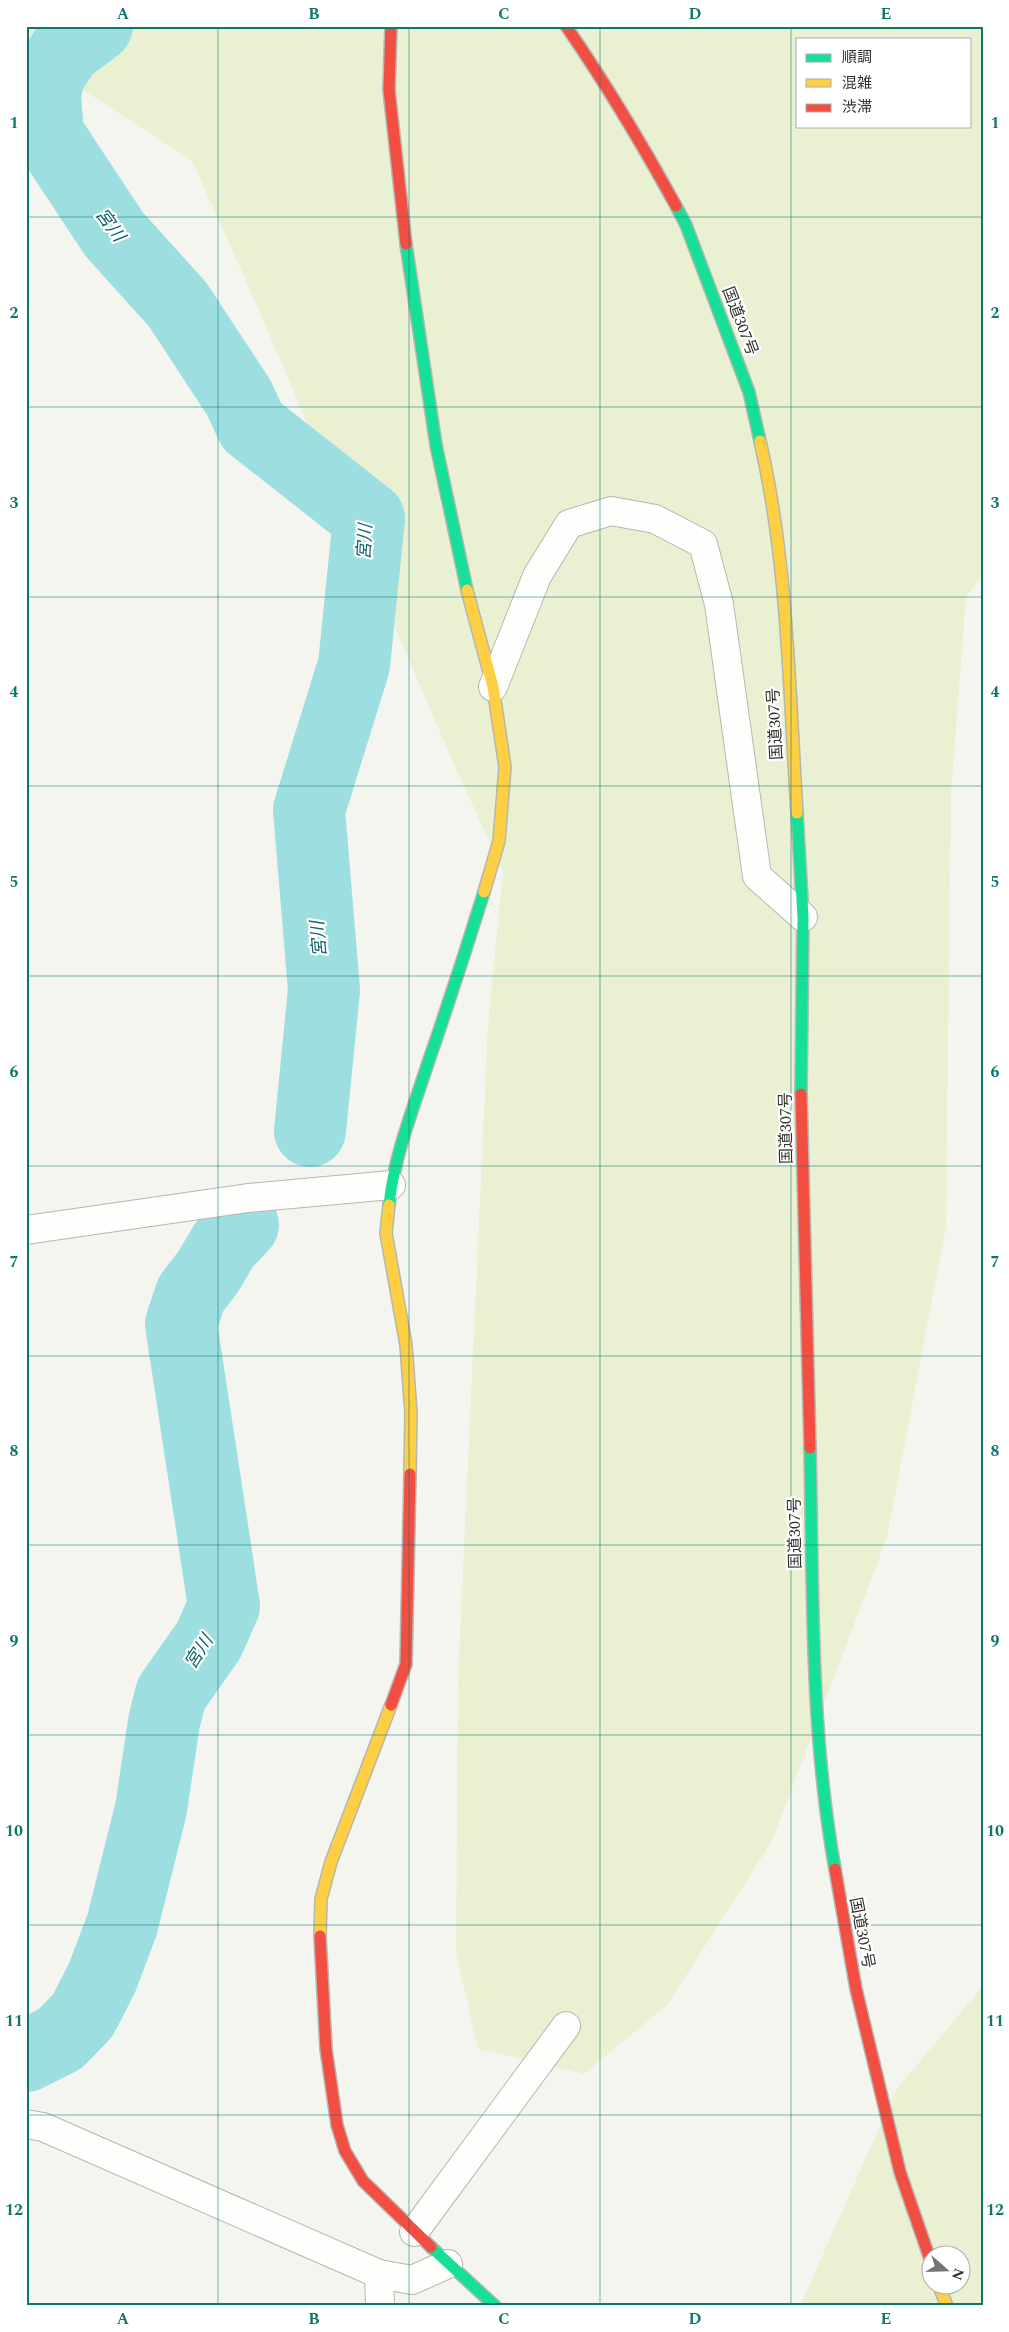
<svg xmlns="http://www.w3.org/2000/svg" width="1009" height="2332" font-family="Spectral,'Noto Sans JP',serif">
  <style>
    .green { fill: #eaf0d2; fill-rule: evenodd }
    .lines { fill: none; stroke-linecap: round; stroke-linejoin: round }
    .river { stroke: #9ddfe0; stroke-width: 72 }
    .street-casing { stroke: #b6b6b2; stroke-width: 30 }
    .fast-casing { stroke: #b6b6b2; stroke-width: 14 }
    .slow-casing { stroke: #b6b6b2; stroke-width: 14 }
    .jam-casing { stroke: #b6b6b2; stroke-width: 14 }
    .street { stroke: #fefefd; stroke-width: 28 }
    .fast { stroke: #16e098; stroke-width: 11 }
    .slow { stroke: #ffcf43; stroke-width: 11 }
    .jam { stroke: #f24e42; stroke-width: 11 }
    .grid { fill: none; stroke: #0f766e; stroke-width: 1; stroke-opacity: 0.55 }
    .labels { text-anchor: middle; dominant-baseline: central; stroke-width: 4.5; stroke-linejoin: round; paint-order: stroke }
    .street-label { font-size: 16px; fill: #31302c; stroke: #fff }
    .water-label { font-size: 18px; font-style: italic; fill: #136466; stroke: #fff }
    .neatline { fill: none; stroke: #0f766e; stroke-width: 2 }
    .grid-label { font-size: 16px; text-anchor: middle; font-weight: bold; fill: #0f766e }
  </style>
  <rect width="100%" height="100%" fill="#f5f5f0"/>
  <!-- green -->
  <g class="green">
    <path d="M26,26H983V574L966,598L951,794L946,1227L887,1537L772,1841L668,2004L584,2074L478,2049L456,1953L458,1679L488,1025L503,871L455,767L247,283L192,161L88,93L26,64ZM798,39H970V126H798Z"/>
    <path d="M983,1986V2306H800L896,2090ZM932,2254H962V2284H932Z"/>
  </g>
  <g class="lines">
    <!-- river -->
    <g class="river">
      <polyline points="97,26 66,49 49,75 45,95 48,134 114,234 178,305 239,398 252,426 369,518 354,665 309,810 324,990 310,1131"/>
      <polyline points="26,2056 60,2039 83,2015 102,1978 122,1925 151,1809 164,1722 171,1694 209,1640 224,1606 181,1324 191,1294 208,1272 224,1245 243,1225"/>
    </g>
    <defs>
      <g id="street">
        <polyline points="493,687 537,576 569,524 611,511 655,519 703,544 719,604 757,876 803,917"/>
        <polyline points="26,1230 248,1198 391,1185"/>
        <polyline points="26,2124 43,2127 379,2274 412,2280 448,2264"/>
        <polyline points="414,2232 566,2026"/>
        <polyline points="379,2274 380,2306"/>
      </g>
      <g id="fast">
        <polyline points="676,206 686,225 749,392 760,441"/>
        <polyline points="406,244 436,445 467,590"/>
        <polyline points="797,813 803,917 801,1094"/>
        <path d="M389,1205C394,1157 412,1112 427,1066C447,1008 466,950 484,892"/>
        <path d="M810,1448C813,1588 810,1730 835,1869"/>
        <polyline points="431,2247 495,2306"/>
      </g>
      <g id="slow">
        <path d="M760,441C788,562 789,689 797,813"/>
        <polyline points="467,590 493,687 505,767 499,841 484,892"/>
        <polyline points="389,1205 386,1233 406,1345 411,1413 410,1474"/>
        <polyline points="320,1936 321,1899 331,1862 391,1705"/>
        <polyline points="938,2284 947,2306"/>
      </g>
      <g id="jam">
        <polyline points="391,26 389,90 406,244"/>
        <path d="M566,26C606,84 642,144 676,206"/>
        <polyline points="801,1094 810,1448"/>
        <polyline points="391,1705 406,1664 410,1474"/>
        <polyline points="835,1869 856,1989 900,2172 932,2265"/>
        <polyline points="320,1936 326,2049 337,2125 345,2151 363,2181 431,2247"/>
      </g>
    </defs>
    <!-- street casing -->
    <use href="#street" class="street-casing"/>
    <!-- fast casing -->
    <use href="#fast" class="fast-casing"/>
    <!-- slow casing -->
    <use href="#slow" class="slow-casing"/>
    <!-- jam casing -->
    <use href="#jam" class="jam-casing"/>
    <!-- street -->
    <use href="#street" class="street"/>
    <!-- fast -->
    <use href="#fast" class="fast"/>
    <!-- slow -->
    <use href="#slow" class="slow"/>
    <!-- jam -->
    <use href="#jam" class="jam"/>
  </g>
  <!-- grid -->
  <path class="grid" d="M218,26V2306M409,26V2306M600,26V2306M791,26V2306M26,217H983M26,407H983M26,597H983M26,786H983M26,976H983M26,1166H983M26,1356H983M26,1545H983M26,1735H983M26,1925H983M26,2115H983"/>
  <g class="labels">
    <!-- street labels -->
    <g class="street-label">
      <text transform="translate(740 321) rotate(69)">国道307号</text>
      <text transform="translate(775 724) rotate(-93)">国道307号</text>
      <text transform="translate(786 1128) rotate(-91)">国道307号</text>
      <text transform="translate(795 1533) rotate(-91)">国道307号</text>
      <text transform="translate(862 1933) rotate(79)">国道307号</text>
    </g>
    <!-- water labels -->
    <g class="water-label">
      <text transform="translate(110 225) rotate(54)">宮川</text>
      <text transform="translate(365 542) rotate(-87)">宮川</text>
      <text transform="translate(319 939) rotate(-95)">宮川</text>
      <text transform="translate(199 1652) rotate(-57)">宮川</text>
    </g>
  </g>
  <!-- border -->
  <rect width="1009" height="2332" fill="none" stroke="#ffffff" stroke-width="55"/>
  <!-- legend -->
  <rect x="796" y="38" width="175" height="90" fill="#ffffff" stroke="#adacab"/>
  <rect x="806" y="54" width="25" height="8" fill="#16e098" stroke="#adacab"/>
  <text x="842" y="62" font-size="15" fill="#31302c">順調</text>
  <rect x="806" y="79" width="25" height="8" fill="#ffcf43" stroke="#adacab"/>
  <text x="842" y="88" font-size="15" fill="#31302c">混雑</text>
  <rect x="806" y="104" width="25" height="8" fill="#f24e42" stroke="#adacab"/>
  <text x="842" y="112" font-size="15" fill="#31302c">渋滞</text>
  <!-- north arrow -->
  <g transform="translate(946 2270) rotate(110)"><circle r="24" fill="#ffffff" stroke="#adacab"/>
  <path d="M0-4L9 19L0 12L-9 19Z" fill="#767571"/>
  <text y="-8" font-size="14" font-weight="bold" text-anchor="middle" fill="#31302c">N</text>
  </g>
  <rect x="28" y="28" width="954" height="2276" class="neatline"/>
  <g class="grid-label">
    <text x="123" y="19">A</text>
    <text x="314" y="19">B</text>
    <text x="504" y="19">C</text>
    <text x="695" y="19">D</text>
    <text x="886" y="19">E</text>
    <text x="14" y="128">1</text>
    <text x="995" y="128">1</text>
    <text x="14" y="318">2</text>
    <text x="995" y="318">2</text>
    <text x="14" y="508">3</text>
    <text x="995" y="508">3</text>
    <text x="14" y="697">4</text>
    <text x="995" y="697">4</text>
    <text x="14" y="887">5</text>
    <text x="995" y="887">5</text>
    <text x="14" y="1077">6</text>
    <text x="995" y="1077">6</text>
    <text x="14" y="1267">7</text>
    <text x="995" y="1267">7</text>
    <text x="14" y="1456">8</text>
    <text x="995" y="1456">8</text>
    <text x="14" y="1646">9</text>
    <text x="995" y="1646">9</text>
    <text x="14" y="1836">10</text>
    <text x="995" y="1836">10</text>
    <text x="14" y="2026">11</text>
    <text x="995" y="2026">11</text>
    <text x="14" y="2215">12</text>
    <text x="995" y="2215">12</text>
    <text x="123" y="2324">A</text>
    <text x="314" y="2324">B</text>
    <text x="504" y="2324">C</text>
    <text x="695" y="2324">D</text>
    <text x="886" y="2324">E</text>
  </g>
</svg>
